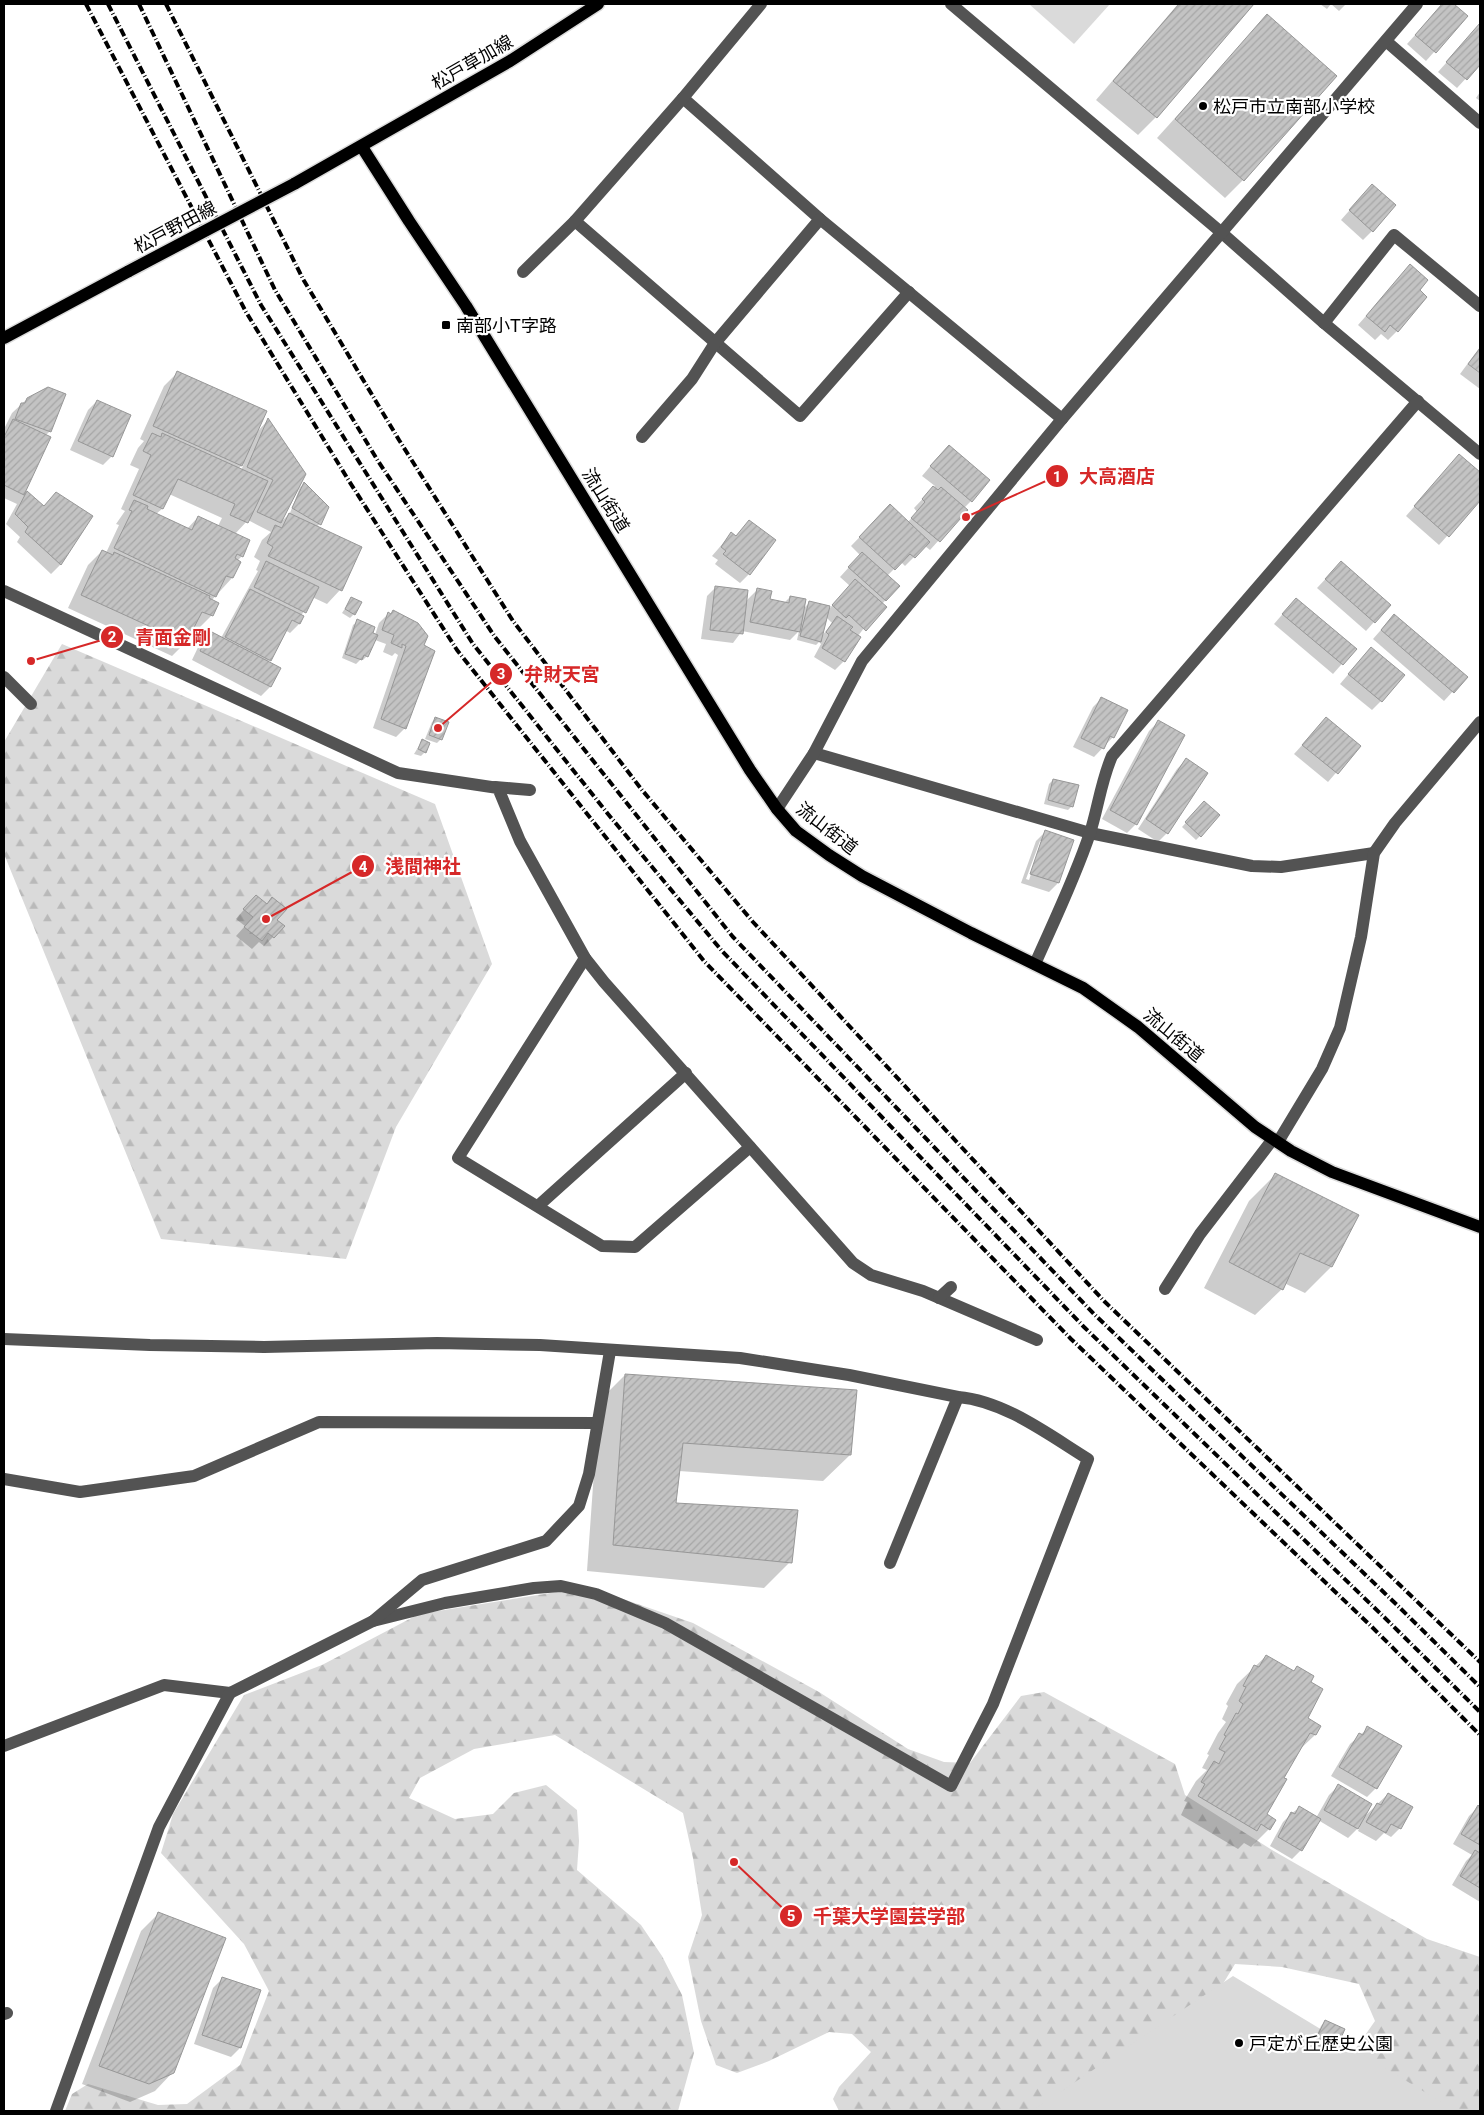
<svg xmlns="http://www.w3.org/2000/svg" width="1484" height="2115" font-family="Roboto,'Noto Sans JP',sans-serif">
  <style>
    .forest { fill: url(#forest-firs) }
    .green { fill: #dadada }
    .shadow { fill: #0003; fill-rule: evenodd }
    .building { fill: url(#building-hatch); stroke: #979797 }
    .lines { fill: none; stroke-linecap: round; stroke-linejoin: round }
    .major-casing { stroke: #dbdbdb; stroke-width: 15 }
    .minor { stroke: #535353; stroke-width: 12 }
    .major { stroke: #000; stroke-width: 12 }
    .rail { stroke: #000; stroke-width: 4; stroke-dasharray: 8 2.5 1 2.5; stroke-linecap: butt }
    .major-bridge-casing { stroke: #dbdbdb; stroke-width: 15; stroke-linecap: butt }
    .major-bridge { stroke: #000; stroke-width: 12 }
    .poi-dot { fill: #000; stroke: #fff; stroke-width: 2 }
    .labels { text-anchor: middle; dominant-baseline: central; stroke-width: 4.5; stroke-linejoin: round; paint-order: stroke }
    .street-label { font-size: 18px; fill: #000; stroke: #fff }
    .poi-label { font-size: 18px; fill: #000; stroke: #fff; text-anchor: start }
    .leader { fill: none; stroke: #d62828; stroke-width: 2 }
    .callout-dot { fill: #d62828; stroke: #fff; stroke-width: 2 }
    .mark-label { font-size: 15px; text-anchor: middle; font-weight: bold; fill: #fff }
    .callout-label { font-size: 19px; text-anchor: middle; font-weight: bold; fill: #d62828; stroke: #fff; stroke-width: 4.5; stroke-linejoin: round; paint-order: stroke }
  </style>
  <defs>
    <pattern id="forest-firs" width="22" height="20" patternUnits="userSpaceOnUse" patternTransform="scale(1.25)"><rect width="22" height="20" fill="#dadada"/><path d="M5 1l3.5 6h-7zM16 11l3.5 6h-7z" fill="#b9b9b9"/></pattern>
    <pattern id="building-hatch" width="6" height="6" patternUnits="userSpaceOnUse" patternTransform="scale(1.25)"><rect width="6" height="6" fill="#c3c3c3"/><path d="M-1 1l2-2M0 6l6-6M5 7l2-2" fill="none" stroke="#a6a6a6"/></pattern>
  </defs>
  <rect width="100%" height="100%" fill="#fff"/>
  <!-- forest -->
  <g class="forest">
    <polygon points="62,644 435,804 492,964 396,1127 346,1259 161,1239 4,854 4,742"/>
    <polygon points="588,1587 693,1623 819,1692 908,1749 944,1762 970,1763 1021,1696 1044,1692 1175,1764 1185,1795 1272,1850 1427,1939 1480,1957 1480,2111 1338,2111 1340,2071 1375,2021 1359,1984 1282,1967 1235,1964 1201,2020 1194,2111 839,2111 833,2099 839,2087 871,2052 852,2034 829,2032 769,2061 737,2073 716,2065 701,2021 688,1957 702,1915 693,1858 683,1813 555,1735 474,1749 420,1778 409,1798 455,1819 493,1814 514,1793 546,1785 577,1810 579,1841 577,1870 641,1925 662,1956 682,1995 694,2053 678,2111 65,2111 72,2094 88,2084 158,2105 187,2104 240,2065 269,1991 244,1944 161,1853 173,1814 244,1695 322,1665 419,1614"/>
  </g>
  <!-- green -->
  <g class="green">
    <polygon points="1029,4 1110,4 1074,44"/>
    <polygon points="1233,1976 1456,2111 1032,2111"/>
  </g>
  <!-- shadow -->
  <g class="shadow">
    <polygon points="1178,4 1252,4 1156,117 1138,135 1096,100"/>
    <polygon points="1320,4 1346,4 1339,11 1331,4 1327,9"/>
    <polygon points="1443,4 1452,4 1466,16 1426,61 1407,44"/>
    <polygon points="1267,16 1243,180 1225,198 1157,138"/>
    <polygon points="1480,25 1480,63 1457,88 1438,72"/>
    <polygon points="1480,92 1480,101 1476,98"/>
    <polygon points="1363,195 1372,231 1363,240 1341,220"/>
    <polygon points="1410,266 1418,291 1397,331 1388,340 1381,334 1375,340 1358,325"/>
    <polygon points="1480,347 1480,389 1460,374"/>
    <path d="M178,372L257,432L268,420L304,474L280,523L290,513L300,487L304,484L320,524L316,527L340,590L327,604L312,597L301,616L302,617L299,624L290,633L285,630L268,662L279,668L270,687L261,696L192,660L201,641L210,632L221,638L258,571L256,570L260,561L254,557L262,540L271,532L248,520L235,534L242,556L237,561L239,562L232,578L211,601L217,604L211,616L198,629L193,628L185,643L172,656L68,608L88,565L102,551L106,553L119,525L116,524L125,511L121,509L139,469L130,465L138,448L144,441L140,439L164,386ZM244,463L241,471L238,469ZM169,494L222,518L218,526L198,517L187,529L156,514L162,509Z"/>
    <polygon points="27,399 50,431 45,436 25,491 43,507 56,494 91,516 60,565 51,574 17,542 20,537 6,524 17,504 4,498 4,429 12,413"/>
    <polygon points="97,401 112,456 103,465 70,450 88,410"/>
    <path d="M940,455L971,501L964,508L966,510L930,550L925,546L905,566L901,562L887,576L899,586L882,604L858,636L844,661L835,670L814,657L821,644L819,642L816,645L797,640L799,631L790,640L742,631L733,643L701,639L707,596L716,587L746,601L757,590L769,600L784,603L790,597L803,609L809,603L830,608L850,586L840,577L860,555L851,546L881,515L908,522L917,512L914,508L935,486L922,476ZM826,617L832,623L822,636Z"/>
    <polygon points="1459,456 1480,474 1480,499 1439,545 1406,516"/>
    <polygon points="749,521 749,574 740,583 715,564 718,560 712,556 731,534 735,537"/>
    <polygon points="1332,572 1374,622 1366,631 1317,588"/>
    <polygon points="352,598 354,614 350,618 342,613"/>
    <polygon points="1287,609 1355,649 1333,674 1274,624"/>
    <polygon points="388,614 422,645 405,728 396,737 373,728 398,655 395,653 392,656 383,652 386,644 375,640 367,656 363,660 361,659 356,664 342,658 353,625 358,621 375,635 379,623"/>
    <polygon points="1394,615 1466,677 1444,701 1373,639"/>
    <polygon points="1371,648 1381,701 1372,710 1340,684"/>
    <polygon points="1102,698 1113,737 1094,757 1073,747 1093,707"/>
    <polygon points="436,718 441,739 437,743 425,739 432,722"/>
    <polygon points="1326,719 1359,746 1328,782 1294,754"/>
    <polygon points="1158,722 1136,824 1127,833 1102,819 1149,731"/>
    <polygon points="422,741 425,752 421,756 414,754"/>
    <polygon points="1186,760 1167,833 1158,842 1138,829 1177,769"/>
    <polygon points="1053,780 1072,806 1068,810 1044,804 1049,784"/>
    <polygon points="1200,807 1200,836 1196,840 1182,827"/>
    <path d="M1045,832L1072,841L1058,883L1049,892L1021,883L1036,841ZM1040,841H1042L1029,880L1026,879Z"/>
    <polygon points="247,906 276,920 273,937 264,946 259,942 252,949 236,936 245,926 236,919"/>
    <polygon points="1275,1175 1331,1267 1305,1293 1284,1283 1282,1289 1255,1315 1204,1288 1249,1201"/>
    <polygon points="625,1375 850,1455 823,1481 679,1471 675,1504 790,1562 764,1588 587,1571 599,1401"/>
    <polygon points="1266,1656 1309,1682 1306,1718 1319,1727 1315,1735 1296,1753 1265,1815 1269,1829 1251,1847 1244,1843 1238,1849 1181,1815 1187,1802 1184,1801 1196,1781 1207,1770 1202,1768 1209,1755 1207,1754 1218,1733 1226,1722 1222,1719 1228,1706 1226,1704 1237,1684"/>
    <polygon points="1368,1728 1376,1788 1367,1797 1331,1776 1350,1744"/>
    <polygon points="1338,1786 1365,1816 1388,1794 1412,1807 1400,1828 1391,1837 1384,1833 1376,1841 1358,1831 1360,1826 1348,1838 1318,1820 1301,1850 1292,1859 1270,1846 1283,1822 1292,1813 1299,1808 1316,1818 1329,1795"/>
    <polygon points="1478,1807 1480,1808 1480,1902 1452,1885 1466,1861 1472,1855 1453,1844 1469,1816"/>
    <polygon points="159,1913 173,2072 155,2091 130,2102 82,2084 141,1931"/>
    <polygon points="222,1979 259,1991 240,2048 231,2057 194,2044 213,1988"/>
    <polygon points="1325,2021 1335,2048 1331,2052 1313,2043 1321,2026"/>
  </g>
  <!-- building -->
  <g class="building">
    <polygon points="1179,4 1254,4 1157,118 1113,81"/>
    <polygon points="1442,4 1454,4 1468,16 1436,53 1415,35"/>
    <polygon points="1267,14 1337,76 1244,181 1175,119"/>
    <polygon points="1480,23 1480,65 1467,80 1446,62"/>
    <polygon points="1372,184 1396,205 1373,232 1349,210"/>
    <polygon points="1410,264 1428,280 1420,290 1427,297 1398,332 1390,325 1385,332 1366,316"/>
    <polygon points="1480,348 1480,373 1468,364"/>
    <polygon points="177,371 267,411 242,466 153,426"/>
    <polygon points="48,387 66,394 51,432 15,419 21,403 25,403 27,398"/>
    <polygon points="97,400 131,415 113,457 78,441"/>
    <polygon points="268,418 306,474 281,523 257,512 273,480 247,467"/>
    <polygon points="13,419 51,437 24,495 4,485 4,437"/>
    <polygon points="152,433 161,437 162,433 268,481 248,523 230,515 235,504 178,479 163,509 133,495 151,455 143,451"/>
    <polygon points="949,445 990,480 972,502 930,466"/>
    <polygon points="1459,454 1480,472 1480,501 1449,537 1414,506"/>
    <polygon points="304,482 329,507 321,525 292,508"/>
    <polygon points="933,486 938,490 941,487 968,510 940,542 911,518 925,502 922,499"/>
    <polygon points="27,491 44,506 56,492 93,516 61,565 25,532 28,527 15,514"/>
    <polygon points="134,500 148,506 147,509 192,530 198,516 250,540 243,557 237,554 235,558 241,562 233,578 226,576 216,597 114,548 132,511 129,510"/>
    <polygon points="890,504 930,542 915,558 910,554 895,570 859,537"/>
    <polygon points="289,513 362,547 342,591 268,556 273,547 267,543 275,525 282,528"/>
    <polygon points="749,520 776,540 750,575 723,554 726,551 721,547 731,532 736,536"/>
    <polygon points="102,550 113,555 114,552 210,596 209,598 219,603 213,616 202,612 186,643 81,595"/>
    <polygon points="862,552 900,586 886,601 848,567"/>
    <polygon points="266,561 319,587 306,613 254,587"/>
    <polygon points="1341,561 1391,605 1375,623 1325,579"/>
    <polygon points="855,579 887,607 866,631 849,615 846,618 832,605"/>
    <polygon points="715,586 748,590 743,634 710,630"/>
    <polygon points="757,588 772,591 770,599 789,603 790,596 806,599 800,632 750,622"/>
    <polygon points="250,589 304,616 300,624 292,620 271,661 225,637"/>
    <polygon points="351,597 362,602 355,615 345,609"/>
    <polygon points="1296,598 1357,649 1343,665 1282,614"/>
    <polygon points="809,601 830,606 821,642 800,636"/>
    <polygon points="393,610 418,623 428,636 424,645 435,651 406,729 381,719 406,646 402,644 402,648 391,643 394,635 382,630 388,612 391,614"/>
    <polygon points="1394,614 1468,677 1454,693 1381,630"/>
    <polygon points="837,616 853,627 850,630 861,637 845,662 822,648 829,635 826,632"/>
    <polygon points="357,619 375,627 373,633 378,635 368,657 364,655 362,660 345,654"/>
    <polygon points="210,631 281,668 271,687 200,651"/>
    <polygon points="1371,647 1405,675 1382,702 1348,674"/>
    <polygon points="1101,697 1128,710 1114,738 1110,736 1104,749 1081,738"/>
    <polygon points="435,717 449,722 442,740 429,735"/>
    <polygon points="1326,717 1361,746 1338,774 1302,745"/>
    <polygon points="1158,720 1185,735 1137,825 1110,810"/>
    <polygon points="422,739 430,743 426,753 418,749"/>
    <polygon points="1186,758 1208,773 1168,834 1146,819"/>
    <polygon points="1053,779 1079,785 1073,807 1048,800"/>
    <polygon points="1204,801 1220,815 1201,837 1185,822"/>
    <polygon points="1045,830 1074,840 1059,883 1030,874"/>
    <polygon points="256,895 267,904 272,897 287,909 277,920 285,926 274,938 268,933 262,941 244,927 253,917 243,909"/>
    <polygon points="1275,1173 1359,1215 1332,1267 1300,1253 1283,1290 1229,1262"/>
    <polygon points="625,1374 857,1390 851,1455 683,1443 676,1503 798,1510 792,1563 613,1545"/>
    <polygon points="1266,1655 1294,1671 1297,1666 1314,1676 1311,1682 1323,1689 1308,1718 1321,1726 1316,1735 1310,1733 1284,1778 1287,1779 1267,1814 1276,1820 1270,1830 1261,1824 1257,1831 1198,1796 1205,1784 1201,1782 1214,1761 1219,1764 1225,1752 1219,1749 1226,1736 1224,1735 1236,1713 1238,1714 1243,1704 1239,1701 1246,1687 1243,1686 1254,1665 1259,1667"/>
    <polygon points="1367,1726 1402,1746 1377,1789 1339,1767 1359,1733 1363,1735"/>
    <polygon points="1338,1784 1372,1804 1358,1829 1324,1810"/>
    <polygon points="1388,1793 1413,1807 1401,1829 1391,1824 1386,1833 1366,1822 1377,1803 1381,1805"/>
    <polygon points="1478,1805 1480,1807 1480,1845 1461,1834"/>
    <polygon points="1299,1806 1321,1819 1302,1851 1278,1837 1291,1812 1295,1814"/>
    <polygon points="1475,1850 1480,1853 1480,1888 1460,1876"/>
    <polygon points="158,1912 226,1938 174,2073 149,2084 99,2066"/>
    <polygon points="222,1977 261,1990 241,2048 202,2035"/>
    <polygon points="1325,2020 1345,2029 1336,2049 1316,2039"/>
  </g>
  <g class="lines">
    <defs>
      <g id="major">
        <polyline points="362,147 409,221 466,306 750,770 777,809 796,831 829,855 862,876 971,933 1083,988 1138,1027 1255,1127 1291,1151 1332,1172 1480,1227"/>
        <polyline points="294,184 510,61 598,4"/>
        <polyline points="4,338 129,271"/>
      </g>
    </defs>
    <!-- major casing -->
    <use href="#major" class="major-casing"/>
    <!-- minor -->
    <g class="minor">
      <polyline points="951,4 1222,233 1324,323 1480,454"/>
      <polyline points="1386,41 1480,123"/>
      <polyline points="683,98 820,219 1062,419"/>
      <polyline points="575,221 800,416 909,292"/>
      <polyline points="523,272 575,221 683,98 761,4"/>
      <polyline points="1324,323 1394,235 1480,306"/>
      <polyline points="642,437 692,379 715,343 820,219"/>
      <polyline points="4,591 398,773 498,788 520,841 585,958 604,982 853,1263 871,1275 923,1291 1037,1340"/>
      <polyline points="4,677 31,704"/>
      <polyline points="814,753 1090,833 1252,866 1281,867 1374,853"/>
      <polyline points="495,787 530,790"/>
      <polyline points="777,809 814,753 862,661 1062,419 1417,4"/>
      <polyline points="585,958 458,1158 602,1246 635,1247 750,1147"/>
      <path d="M1035,964C1054,921 1075,878 1090,833C1098,808 1101,781 1112,756L1418,401"/>
      <polyline points="1278,1142 1322,1069 1340,1028 1361,937 1374,853 1395,823 1480,722"/>
      <polyline points="538,1206 686,1073"/>
      <polyline points="1165,1289 1200,1234 1273,1139"/>
      <polyline points="939,1298 951,1287"/>
      <path d="M4,1339L150,1345L264,1347L437,1343L540,1345L740,1358L849,1375L958,1397C1005,1401 1049,1435 1088,1459L993,1704L951,1786L665,1623L596,1594L561,1586L534,1588L445,1603L373,1621"/>
      <polyline points="4,1479 80,1492 194,1476 319,1422 597,1423"/>
      <polyline points="890,1563 958,1397"/>
      <polyline points="4,1746 164,1685 230,1693 373,1621 422,1580 546,1541 579,1506 589,1474 610,1351"/>
      <polyline points="4,2014 7,2013"/>
      <polyline points="56,2111 159,1827 230,1693"/>
    </g>
    <!-- major -->
    <use href="#major" class="major"/>
    <!-- rail -->
    <g class="rail">
      <polyline points="86,4 246,312 349,481 457,650 704,961 1071,1339 1372,1627 1480,1735"/>
      <polyline points="108,4 261,305 473,644 608,814 722,951 1084,1327 1385,1618 1480,1712"/>
      <polyline points="139,4 275,290 378,461 495,637 733,937 1094,1314 1397,1605 1480,1687"/>
      <polyline points="166,4 303,279 399,440 513,621 642,790 753,922 1104,1301 1480,1662"/>
    </g>
    <defs>
      <polyline id="major-bridge" points="129,271 294,184"/>
    </defs>
    <!-- major-bridge casing -->
    <use href="#major-bridge" class="major-bridge-casing"/>
    <!-- major-bridge -->
    <use href="#major-bridge" class="major-bridge"/>
  </g>
  <!-- markers -->
  <g class="poi-dot">
    <circle cx="1203" cy="106" r="5"/>
    <rect x="441" y="320" width="10" height="10" rx="2.5"/>
    <circle cx="1239" cy="2043" r="5"/>
  </g>
  <g class="labels">
    <!-- street labels -->
    <g class="street-label">
      <text transform="translate(472 62) rotate(-30)">松戸草加線</text>
      <text transform="translate(175 227) rotate(-28)">松戸野田線</text>
      <text transform="translate(606 500) rotate(58)">流山街道</text>
      <text transform="translate(827 828) rotate(38)">流山街道</text>
      <text transform="translate(1174 1035) rotate(40)">流山街道</text>
    </g>
    <!-- poi labels -->
    <g class="poi-label">
      <text x="1213" y="106">松戸市立南部小学校</text>
      <text x="456" y="325">南部小T字路</text>
      <text x="1249" y="2043">戸定が丘歴史公園</text>
    </g>
  </g>
  <!-- callouts -->
  <path class="leader" d="M966 517L1057 476M31 661L112 637M438 728L501 674M266 919L363 866M734 1862L791 1916"/>
  <g class="callout-dot">
    <circle cx="966" cy="517" r="5"/>
    <circle cx="31" cy="661" r="5"/>
    <circle cx="438" cy="728" r="5"/>
    <circle cx="266" cy="919" r="5"/>
    <circle cx="734" cy="1862" r="5"/>
    <circle cx="1057" cy="476" r="12"/>
    <circle cx="112" cy="637" r="12"/>
    <circle cx="501" cy="674" r="12"/>
    <circle cx="363" cy="866" r="12"/>
    <circle cx="791" cy="1916" r="12"/>
  </g>
  <g class="mark-label">
    <text x="1057" y="482">1</text>
    <text x="112" y="642">2</text>
    <text x="501" y="679">3</text>
    <text x="363" y="872">4</text>
    <text x="791" y="1921">5</text>
  </g>
  <g class="callout-label">
    <text x="1117" y="483">大高酒店</text>
    <text x="173" y="644">青面金剛</text>
    <text x="562" y="681">弁財天宮</text>
    <text x="423" y="873">浅間神社</text>
    <text x="889" y="1923">千葉大学園芸学部</text>
  </g>
  <!-- border -->
  <rect width="1484" height="2115" fill="none" stroke="#000000" stroke-width="10"/>
</svg>
